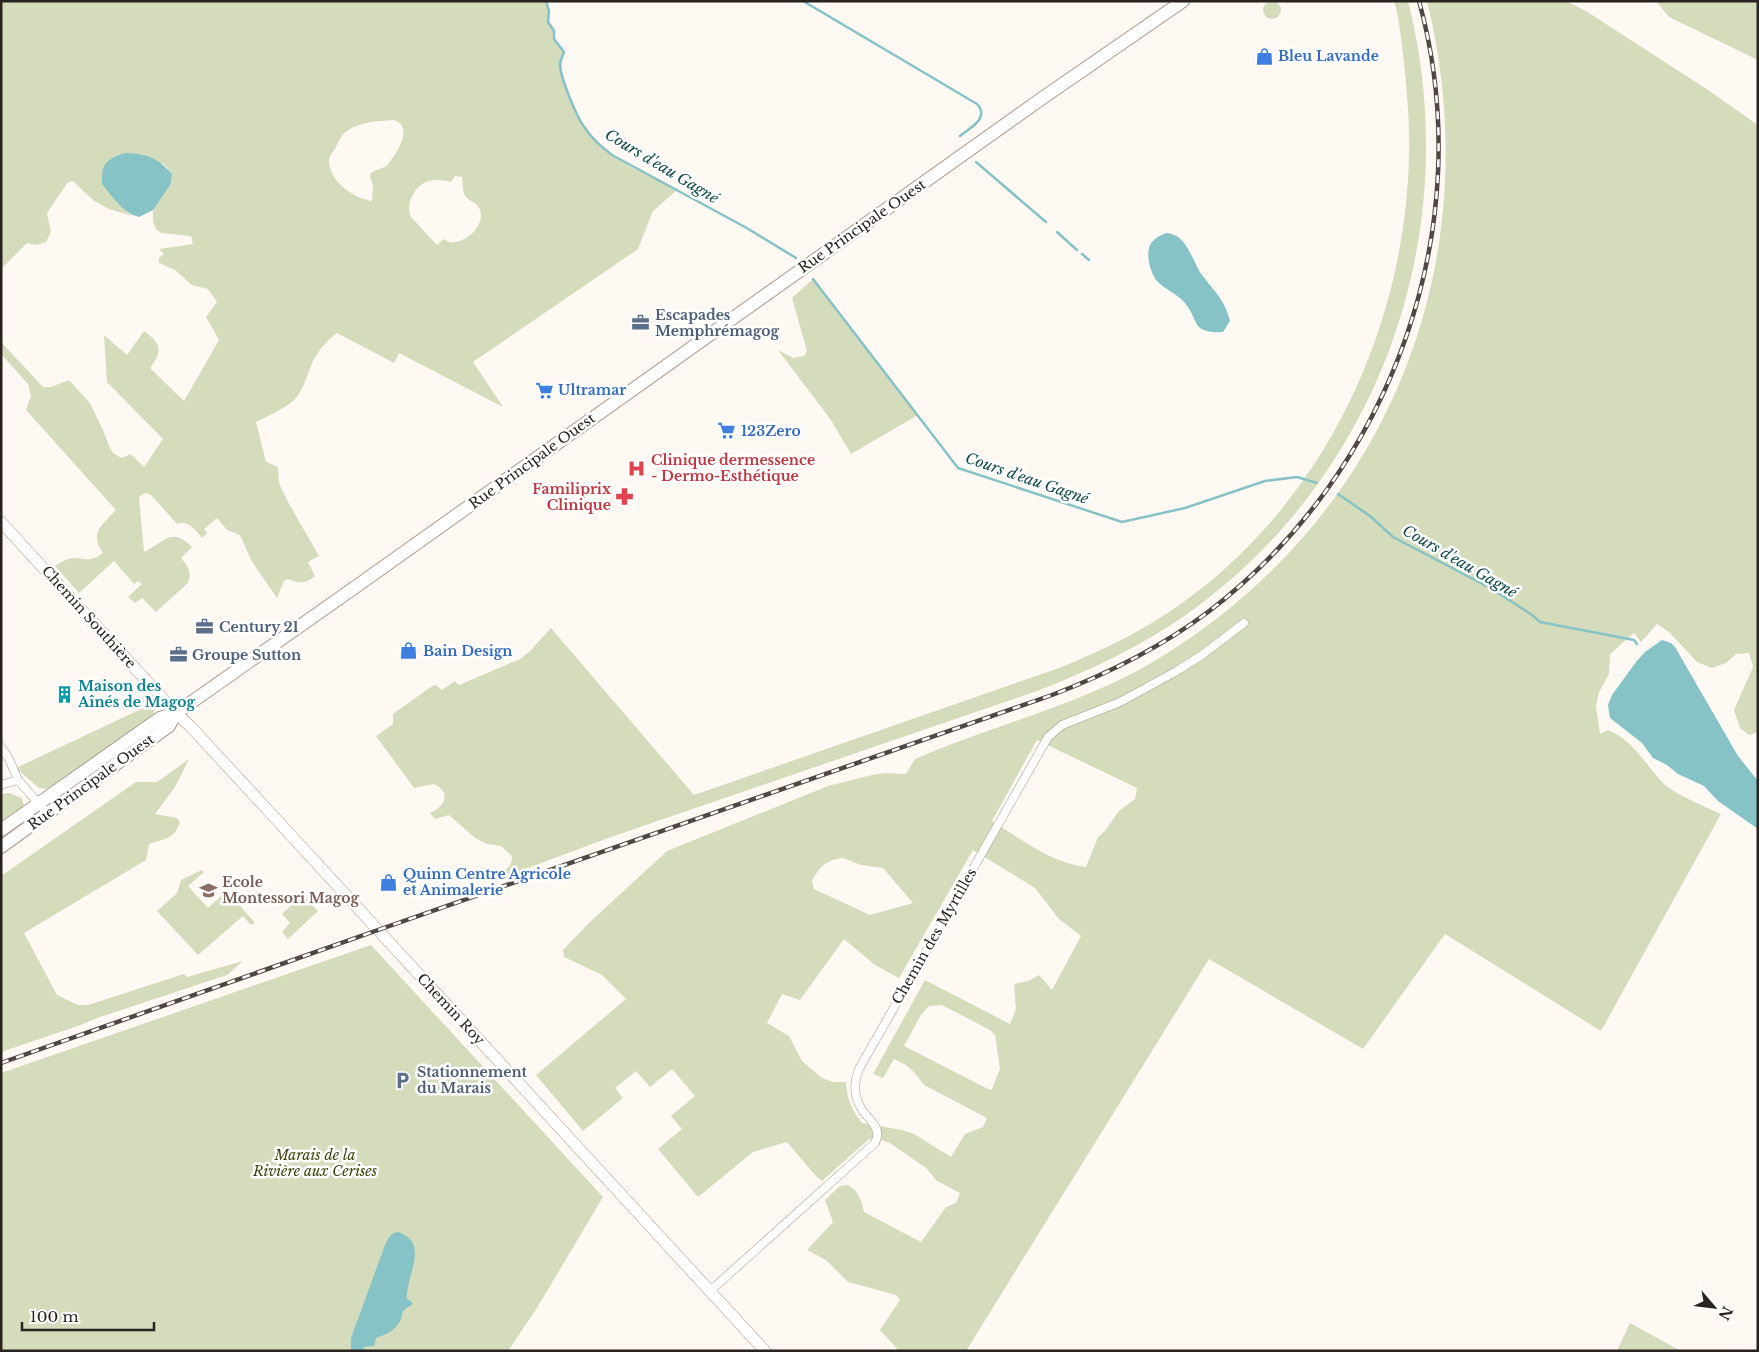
<svg xmlns="http://www.w3.org/2000/svg" width="1759" height="1352" font-family="'Libre Baskerville',serif">
  <style>
    .green { fill: #d5dcbb; fill-rule: evenodd }
    .water { fill: #86c3c6 }
    .lines { fill: none; stroke-linecap: round; stroke-linejoin: round }
    .stream { stroke: #86c3c6; stroke-width: 2.5 }
    .street-casing { stroke: #aa9a8e; stroke-width: 9 }
    .secondary-casing { stroke: #aa9a8e; stroke-width: 12 }
    .primary-casing { stroke: #aa9a8e; stroke-width: 14 }
    .street { stroke: #fff; stroke-width: 8 }
    .secondary { stroke: #fff; stroke-width: 11 }
    .primary { stroke: #fff; stroke-width: 12 }
    .rail-casing { stroke: #4e4743; stroke-width: 4.5 }
    .rail { stroke: #fff; stroke-width: 2.5; stroke-dasharray: 8; stroke-linecap: butt }
    .labels { text-anchor: middle; dominant-baseline: central; stroke-width: 5; stroke-linejoin: round; paint-order: stroke }
    .shop-label { font-size: 14px; font-weight: bold; fill: #366cbe; stroke: #fff; text-anchor: start }
    .street-label { font-size: 14px; fill: #29221e; stroke: #fff }
    .service-label { font-size: 14px; font-weight: bold; fill: #4e5e75; stroke: #fff; text-anchor: start }
    .health-label { font-size: 14px; font-weight: bold; fill: #be3a42; stroke: #fff; text-anchor: start }
    .culture-label { font-size: 14px; font-weight: bold; fill: #0d838f; stroke: #fff; text-anchor: start }
    .education-label { font-size: 14px; font-weight: bold; fill: #785e54; stroke: #fff; text-anchor: start }
    .park-label { font-size: 14px; font-style: italic; fill: #3d430e; stroke: #fff }
    .water-label { font-size: 15px; font-style: italic; fill: #11484b; stroke: #fff }
  </style>
  <rect width="100%" height="100%" fill="#fff8f3"/>
  <!-- green -->
  <g class="green">
    <circle cx="1272" cy="10" r="9"/>
    <path d="M1,1H546L549,11L548,22L554,31V39L564,52C559,68 563,77 569,93C573,105 577,117 584,128C605,159 645,173 677,190L653,211L638,249L473,362L503,407L399,353L394,363L337,333C329,339 321,347 316,356C307,370 306,389 293,401C282,410 268,416 256,422L266,462L278,467L279,483L288,502L319,556L308,562L315,576C305,584 300,584 288,579L284,581L277,598L251,560L240,535L227,530L217,518L204,529L207,533L202,538C195,530 188,519 177,524L151,495C145,492 143,493 139,498L144,552C164,542 171,526 192,547L181,558C188,566 192,572 188,583L156,612L142,598L135,603L128,597L142,584L138,581L134,584L114,561L79,593L55,566C61,562 68,558 75,558C89,559 90,562 103,553C89,533 102,525 116,510L26,410L31,396L28,384L1,354V342L43,387H51L69,380L90,403L103,430L110,448L114,454L122,458L131,454L144,467L163,439L107,382L104,335L127,355L144,331C161,343 163,351 150,368L184,401L219,340L206,317L217,302L208,289L192,285L175,270L159,263V258L164,254L159,249L193,244L191,236L161,233L156,229L153,222V210L171,184C174,174 169,170 163,163L123,208L133,216L109,209L94,201L73,181L68,182L47,213L51,232L46,242L37,245L27,243L1,269ZM393,120C415,125 397,153 388,164C384,169 376,169 371,173L370,178L373,184L372,201C353,198 330,182 329,161C329,155 334,151 336,147C339,141 341,135 347,131C359,122 378,121 393,120ZM455,176L462,177C463,183 462,192 466,197C469,201 475,202 478,206C487,219 474,235 462,240C455,243 450,244 444,239L437,245L411,217C405,205 414,187 426,182C434,179 443,180 451,182Z"/>
    <path d="M1394,1H1408C1468,237 1376,490 1171,625C1129,652 1085,672 1040,690L611,837L493,881L494,876C503,871 513,868 512,856L501,846L487,844L475,838L449,815L435,819L430,813C445,806 452,793 434,784L414,788L376,736L393,724V714L432,686L436,685L442,690L455,681L459,685L520,659L530,651L551,628L694,795L1059,668C1098,652 1137,634 1172,610C1320,510 1405,333 1409,156C1410,124 1407,93 1404,62C1401,41 1400,21 1394,1Z"/>
    <path d="M1427,1H1566L1586,11L1708,90L1758,125V732L1749,735L1740,728L1734,710L1753,667L1749,653L1736,654L1726,663L1712,668L1697,662L1669,632L1657,624L1641,642L1634,633L1610,654L1609,674L1599,692L1596,706L1600,734L1608,730C1633,740 1645,764 1663,783C1672,793 1708,808 1721,814L1601,1031L1445,934L1363,1049L1209,959L966,1351H899L880,1330L900,1300L896,1295L848,1282L826,1260L807,1250L833,1222L825,1200L840,1186L848,1185C859,1192 861,1199 864,1212L921,1242L946,1207L956,1203L960,1193L937,1181L926,1168L890,1143L879,1139H869L822,1181L816,1176L787,1142L753,1152L698,1197L658,1149L682,1129L671,1116L695,1096L672,1069L650,1087L636,1071L615,1088L623,1098L583,1131L536,1075L626,999L602,975L564,957L563,950L589,923L667,851L828,786L872,775L885,773L906,774L915,759C995,724 1082,705 1158,659C1388,519 1491,262 1427,1ZM1037,740L1137,788L1135,799L1119,811L1105,831L1098,837L1086,867C1051,863 1021,839 992,821ZM973,850L1035,888L1059,919L1081,936L1052,990L1039,975L1028,981L1014,984L1016,1009L1010,1024L925,980L873,1074L883,1078L894,1059L906,1065L915,1073L924,1085L987,1118L983,1127L965,1134L951,1157L914,1134L902,1130L862,1123C852,1110 847,1100 846,1082H833L822,1078L802,1061L789,1036L767,1023L782,994L800,1000L844,939L875,965L899,978ZM843,858L861,865L883,868L913,903L870,915L814,889L812,881C820,866 826,860 843,858ZM942,1005L990,1030L995,1035L1000,1069L992,1089L990,1090L904,1046L921,1015L929,1006Z"/>
    <polygon points="1656,1 1758,1 1758,60 1669,17"/>
    <polygon points="813,279 918,415 851,454 831,420 778,350 793,358 804,356 807,351 792,298"/>
    <polygon points="154,703 155,710 152,717 49,789 39,788 16,768"/>
    <path d="M189,759L175,787L155,814L177,818L180,822C175,839 164,839 149,844L146,860L24,933L57,995L78,1005H88L184,974L187,977L243,961L227,975L100,1017L78,1026L1,1052V876L136,782H157Z"/>
    <polygon points="9,793 22,798 24,806 1,823 1,794"/>
    <polygon points="202,870 204,872 188,886 208,908 227,891 255,923 251,925 243,916 198,955 157,911 177,893 181,880"/>
    <polygon points="303,895 318,911 288,939 282,932 290,923 282,914"/>
    <polygon points="371,945 603,1197 537,1308 508,1351 1,1351 1,1073"/>
    <polygon points="1630,1323 1681,1351 1617,1351"/>
  </g>
  <!-- water -->
  <g class="water">
    <path d="M125,153C147,154 157,157 172,174L171,184L153,210L139,217C123,213 112,196 102,184C101,164 106,159 125,153Z"/>
    <path d="M1166,233C1186,234 1191,257 1200,272C1213,291 1224,297 1230,321L1223,332C1190,334 1200,320 1184,302C1176,293 1164,289 1157,281C1153,276 1152,272 1150,267C1146,249 1148,240 1166,233Z"/>
    <polygon points="1662,640 1671,643 1675,647 1738,756 1758,781 1758,829 1718,801 1704,786 1678,774 1667,765 1653,758 1642,743 1610,718 1608,705 1612,695 1636,662 1645,652"/>
    <path d="M398,1232C431,1243 405,1277 407,1299L412,1302V1305C398,1312 405,1313 399,1323C394,1331 385,1335 376,1338L374,1346L363,1347L365,1351H351V1338L385,1245C388,1239 390,1233 398,1232Z"/>
  </g>
  <g class="lines">
    <!-- stream -->
    <g class="stream">
      <path d="M546,1L549,11L548,22L554,31V39L564,52C563,55 561,59 560,63C559,75 577,118 585,128C592,139 602,147 612,155L745,227L796,258"/>
      <path d="M803,1L977,104C990,118 970,128 960,136"/>
      <polyline points="976,162 1046,222"/>
      <polyline points="1057,232 1077,250"/>
      <polyline points="1082,254 1089,260"/>
      <polyline points="813,279 958,468 1122,522 1185,508 1265,481 1297,477 1317,483"/>
      <polyline points="1338,494 1370,516 1393,537 1492,589 1532,615 1540,622 1634,640 1637,644"/>
    </g>
    <defs>
      <g id="street">
        <polyline points="1,747 9,759 18,780 48,814"/>
        <polyline points="1,785 18,780"/>
        <path d="M710,1291L875,1143C883,1127 868,1120 861,1108C853,1095 854,1082 859,1069L1048,737L1062,725L1120,702L1175,672L1202,655L1244,623"/>
      </g>
      <polyline id="secondary" points="1,522 176,713 191,727 264,806 765,1351"/>
      <g id="primary">
        <polyline points="1,830 160,718 176,713 354,588 1041,99 1183,1"/>
        <polyline points="1,847 169,726 176,713"/>
      </g>
    </defs>
    <!-- street casing -->
    <use href="#street" class="street-casing"/>
    <!-- secondary casing -->
    <use href="#secondary" class="secondary-casing"/>
    <!-- primary casing -->
    <use href="#primary" class="primary-casing"/>
    <!-- street -->
    <use href="#street" class="street"/>
    <!-- secondary -->
    <use href="#secondary" class="secondary"/>
    <!-- primary -->
    <use href="#primary" class="primary"/>
    <defs>
      <path id="rail" d="M1,1063L378,930L1052,695C1107,674 1160,648 1208,612C1392,472 1481,225 1419,1"/>
    </defs>
    <!-- rail casing -->
    <use href="#rail" class="rail-casing"/>
    <!-- rail -->
    <use href="#rail" class="rail"/>
  </g>
  <!-- icons -->
  <defs>
    <symbol id="shop-bare" viewBox="-9 -9 18 18"><path d="M-5-2.5h2.3a2.7 3.5 0 0 1 5.4 0H5L5.5 6h-11ZM-1.5-2.5h3a1.5 2.3 0 0 0-3 0Z" fill="#3f7fe0" stroke="#fff" stroke-width="2.5" paint-order="stroke"/></symbol>
    <symbol id="office-bare" viewBox="-9 -9 18 18"><path d="M-6-3h4V-5.5h4V-3h4V5H-6ZM-1-4.5V-3h2v-1.5ZM-6 0V1H6V0Z" fill="#5c6f8a" stroke="#fff" stroke-width="2.5" paint-order="stroke"/></symbol>
    <symbol id="supermarket-bare" viewBox="-9 -9 18 18"><path d="M-6-5.5h2.5l.6 2H6L4.5 2H-2.5L-4.4-4H-6ZM-1.5 3.2a1.3 1.3 0 1 0 .1 0ZM3 3.2a1.3 1.3 0 1 0 .1 0Z" fill="#3f7fe0" stroke="#fff" stroke-width="2.5" paint-order="stroke"/></symbol>
    <symbol id="hospital-bare" viewBox="-9 -9 18 18"><path d="M-5-5h3v3.5h4V-5h3V5h-3V1.5h-4V5h-3Z" fill="#e0444e" stroke="#fff" stroke-width="2.5" paint-order="stroke"/></symbol>
    <symbol id="pharmacy-bare" viewBox="-9 -9 18 18"><path d="M-2-6h4v4h4v4h-4v4h-4v-4h-4v-4h4Z" fill="#e0444e" stroke="#fff" stroke-width="2.5" paint-order="stroke"/></symbol>
    <symbol id="building-bare" viewBox="-9 -9 18 18"><path d="M-4-6H4V6H1V3H-1V6H-4ZM-2.5-4.3h1.7v1.8h-1.7ZM.8-4.3h1.7v1.8H.8ZM-2.5-1h1.7V.8h-1.7ZM.8-1h1.7V.8H.8Z" fill="#0f9aa8" stroke="#fff" stroke-width="2.5" paint-order="stroke"/></symbol>
    <symbol id="school-bare" viewBox="-9 -9 18 18"><path d="M0-5L7-2L0 1L-7-2ZM-4 1L0 2.5L4 1V4Q0 6-4 4Z" fill="#8d6e63" stroke="#fff" stroke-width="2.5" paint-order="stroke"/></symbol>
    <symbol id="parking-bare" viewBox="-9 -9 18 18"><path d="M-3.5-5.5H1a3.5 3.5 0 0 1 0 7H-1V5.5H-3.5ZM-1-3.4V-.6H.8a1.4 1.4 0 0 0 0-2.8Z" fill="#5c6f8a" stroke="#fff" stroke-width="2.5" paint-order="stroke"/></symbol>
  </defs>
  <g fill-rule="evenodd">
    <use href="#shop-bare" x="1252" y="44" width="25" height="25"/>
    <use href="#office-bare" x="628" y="310" width="25" height="25"/>
    <use href="#supermarket-bare" x="532" y="378" width="25" height="25"/>
    <use href="#supermarket-bare" x="714" y="418" width="25" height="25"/>
    <use href="#hospital-bare" x="624" y="456" width="25" height="25"/>
    <use href="#pharmacy-bare" x="612" y="484" width="25" height="25"/>
    <use href="#office-bare" x="192" y="614" width="25" height="25"/>
    <use href="#shop-bare" x="396" y="638" width="25" height="25"/>
    <use href="#office-bare" x="166" y="642" width="25" height="25"/>
    <use href="#building-bare" x="52" y="682" width="25" height="25"/>
    <use href="#shop-bare" x="376" y="870" width="25" height="25"/>
    <use href="#school-bare" x="196" y="878" width="25" height="25"/>
    <use href="#parking-bare" x="390" y="1068" width="25" height="25"/>
  </g>
  <g class="labels">
    <!-- shop labels -->
    <g class="shop-label">
      <text x="1278" y="56">Bleu Lavande</text>
      <text x="558" y="390">Ultramar</text>
      <text x="741" y="431">123Zero</text>
      <text x="423" y="651">Bain Design</text>
      <text x="403" y="874">Quinn Centre Agricole<tspan x="403" dy="16">et Animalerie</tspan></text>
    </g>
    <!-- street labels -->
    <g class="street-label">
      <text transform="translate(862 226) rotate(-35)">Rue Principale Ouest</text>
      <text transform="translate(532 461) rotate(-36)">Rue Principale Ouest</text>
      <text transform="translate(89 617) rotate(48)">Chemin Southière</text>
      <text transform="translate(91 782) rotate(-36)">Rue Principale Ouest</text>
      <text transform="translate(934 936) rotate(-60)">Chemin des Myrtilles</text>
      <text transform="translate(451 1009) rotate(47)">Chemin Roy</text>
    </g>
    <!-- service labels -->
    <g class="service-label">
      <text x="655" y="315">Escapades<tspan x="655" dy="16">Memphrémagog</tspan></text>
      <text x="219" y="627">Century 21</text>
      <text x="192" y="655">Groupe Sutton</text>
      <text x="417" y="1072">Stationnement<tspan x="417" dy="16">du Marais</tspan></text>
    </g>
    <!-- health labels -->
    <g class="health-label">
      <text x="651" y="460">Clinique dermessence<tspan x="651" dy="16">- Dermo-Esthétique</tspan></text>
      <text x="611" y="489" text-anchor="end">Familiprix<tspan x="611" dy="16">Clinique</tspan></text>
    </g>
    <!-- culture labels -->
    <g class="culture-label">
      <text x="78" y="686">Maison des<tspan x="78" dy="16">Aînés de Magog</tspan></text>
    </g>
    <!-- education labels -->
    <g class="education-label">
      <text x="222" y="882">Ecole<tspan x="222" dy="16">Montessori Magog</tspan></text>
    </g>
    <!-- park labels -->
    <g class="park-label">
      <text x="315" y="1155">Marais de la<tspan x="315" dy="16">Rivière aux Cerises</tspan></text>
    </g>
    <!-- water labels -->
    <g class="water-label">
      <text transform="translate(662 166) rotate(31)">Cours d'eau Gagné</text>
      <text transform="translate(1027 478) rotate(19)">Cours d'eau Gagné</text>
      <text transform="translate(1460 561) rotate(30)">Cours d'eau Gagné</text>
    </g>
  </g>
  <!-- border -->
  <rect width="1759" height="1352" fill="none" stroke="#29221e" stroke-width="5"/>
  <!-- north arrow -->
  <g transform="translate(1714 1307) rotate(118)" stroke="#ffffff" stroke-width="4" paint-order="stroke">
  <path d="M0-4L9 19L0 12L-9 19Z" fill="#29221e"/>
  <text y="-8" font-size="14" font-weight="bold" text-anchor="middle" fill="#29221e">N</text>
  </g>
  <!-- scale -->
  <path d="M22 1322v8h132v-8" fill="none" stroke="#29221e" stroke-width="2.5"/>
  <text x="30" y="1322" font-size="15" fill="#29221e" stroke="#ffffff" stroke-width="4" paint-order="stroke">100 m</text>
</svg>
